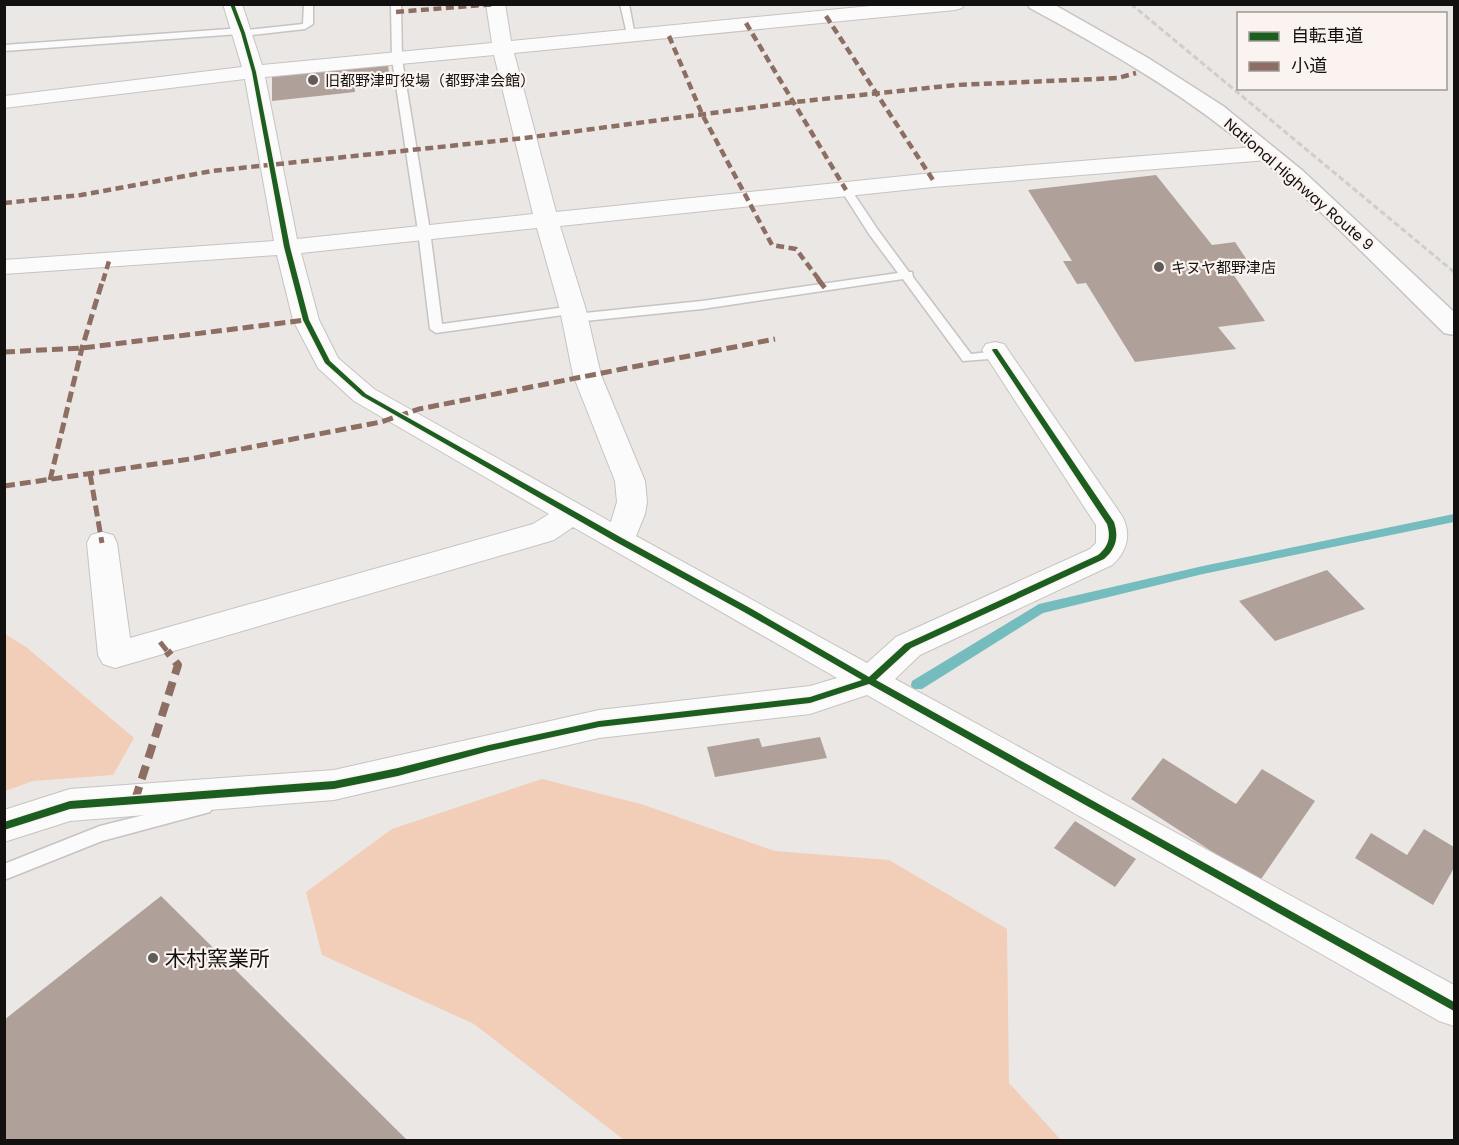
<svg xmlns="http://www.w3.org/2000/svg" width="1459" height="1145" font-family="Poppins,'Noto Sans JP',sans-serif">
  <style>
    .green { fill: #f2cdb8 }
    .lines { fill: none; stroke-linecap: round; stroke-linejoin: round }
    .stream { fill: #74bcbd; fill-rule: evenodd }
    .building { fill: #afa19a }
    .service-casing { stroke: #c7c3c2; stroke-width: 3 }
    .minor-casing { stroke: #c7c3c2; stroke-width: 2 }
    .trunk-casing { stroke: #c7c3c2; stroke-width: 3 }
    .service { fill: #fcfbfb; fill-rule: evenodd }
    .minor { fill: #fcfbfb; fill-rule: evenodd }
    .trunk { fill: #fcfbfb; fill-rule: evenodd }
    .rail { stroke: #cfcecd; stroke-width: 3; stroke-dasharray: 6 3; stroke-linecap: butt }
    .quiet-far2 { stroke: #8d6e63; stroke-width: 4.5; stroke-dasharray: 8 4.5; stroke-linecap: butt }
    .quiet-far1 { stroke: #8d6e63; stroke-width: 5; stroke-dasharray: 11 5; stroke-linecap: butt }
    .quiet { stroke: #8d6e63; stroke-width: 8; stroke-dasharray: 14 8; stroke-linecap: butt }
    .cycleway-casing { stroke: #fbf3ef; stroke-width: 3 }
    .cycleway { fill: #1b5e20; fill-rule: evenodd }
    .poi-dot { fill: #5f5c5a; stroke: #fbf3ef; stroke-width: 2 }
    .labels { text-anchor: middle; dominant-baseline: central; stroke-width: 4.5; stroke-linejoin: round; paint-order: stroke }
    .far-poi-label { font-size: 15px; fill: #13110f; stroke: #fbf3ef; text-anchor: start }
    .far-street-label { font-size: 15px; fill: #13110f; stroke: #fbf3ef }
    .near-poi-label { font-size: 21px; fill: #13110f; stroke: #fbf3ef; text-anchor: start }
  </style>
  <rect width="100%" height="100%" fill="#ebe7e5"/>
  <!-- green -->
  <g class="green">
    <polygon points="5,634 26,647 134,738 113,775 33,781 5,791"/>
    <polygon points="542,779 641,804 775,851 889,860 1007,929 1009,1083 1061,1140 624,1140 474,1024 322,955 306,892 392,829"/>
  </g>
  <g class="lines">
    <!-- stream -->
    <polygon class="stream" points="1454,514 1454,522 1203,574 1043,613 922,689 912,689 911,685 912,681 1039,604 1203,566"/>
  </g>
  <!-- building -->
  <g class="building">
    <polygon points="388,64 390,84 375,86 373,74 354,76 355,92 272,101 272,77"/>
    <polygon points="1156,175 1212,245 1235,242 1255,272 1233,274 1265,321 1218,327 1236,349 1135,362 1086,283 1077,284 1063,261 1072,261 1028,190"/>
    <polygon points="1327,570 1365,609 1275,641 1239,601"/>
    <polygon points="820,737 827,758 715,777 707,747 759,738 762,747"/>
    <polygon points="1163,758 1236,804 1262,769 1315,801 1259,882 1131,799"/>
    <polygon points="1075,821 1136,859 1115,887 1054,848"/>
    <polygon points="1424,829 1454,847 1454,868 1433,905 1355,858 1371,833 1407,855"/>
    <polygon points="161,896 407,1140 4,1140 4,1020"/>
  </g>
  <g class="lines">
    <defs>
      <g id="service">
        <polygon points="304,4 313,4 313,24 305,29 243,36 239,34 4,51 4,45 243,28 247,30 303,24"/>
        <polygon points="391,4 401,4 402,59 430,231 442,324 573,306 577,307 577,313 436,333 430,329 418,231 392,59"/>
        <polygon points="620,4 629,4 635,36 627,34"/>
        <polygon points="846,187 850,188 878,230 909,272 912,272 913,277 971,354 998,351 1004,355 1002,358 963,361 903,279 702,309 575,322 569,318 575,314 702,301 898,273 869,234 841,190"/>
        <polygon points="204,800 210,802 213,807 210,812 102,841 4,880 4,864 100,826"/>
      </g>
      <path id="minor" d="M223,4H242L262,65L492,43L486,4H505L511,41L891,4H964L962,8L955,10L514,53L556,212L933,173L1267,146L1275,148L1278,153L1275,158L1267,160L933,187L560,226L586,310L601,375L645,481L647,502L645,514L636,536L867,663L896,637L1090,549L1096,543V525L982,350L986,344L995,342L1004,344L1122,516C1132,534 1127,552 1112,565L920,655L895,679L1454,985V1026L1439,1021L867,695L810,714L599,738L334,800L70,821L4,842V810L70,789L334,770L599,710L810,686L837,678L573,527L554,540L115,668L103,664L98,655L87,543L91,535L102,532L113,535L117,543L130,638L533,524L549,514L354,401L318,368L293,320L277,255L4,274V260L274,241L245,79L4,108V96L242,67ZM494,55L533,214L297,239L265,77ZM537,228L560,310L573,375L615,481L617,502L611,522L374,389L338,358L319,320L301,253Z"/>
      <path id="trunk" d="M1027,4H1053L1148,58L1223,106L1303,171L1454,312V335L1444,333C1375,265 1307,194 1231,134C1169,85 1100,46 1030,8Z"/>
    </defs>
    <!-- service casing -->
    <use href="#service" class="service-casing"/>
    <!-- minor casing -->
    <use href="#minor" class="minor-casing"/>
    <!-- trunk casing -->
    <use href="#trunk" class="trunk-casing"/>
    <!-- service -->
    <use href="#service" class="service"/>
    <!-- minor -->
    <use href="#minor" class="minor"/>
    <!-- trunk -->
    <use href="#trunk" class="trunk"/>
    <!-- rail -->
    <polyline class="rail" points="1131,4 1454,272"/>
    <!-- quiet-far2 -->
    <g class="quiet-far2">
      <polyline points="396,12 496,4"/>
      <polyline points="826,16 933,180"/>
      <polyline points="746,23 846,190"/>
      <polyline points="669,36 702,114 772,245 796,249 820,281"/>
      <polyline points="4,203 81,195 212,171 525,138 795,102 956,85 1118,78 1136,73"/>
      <polyline points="103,281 109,261"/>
    </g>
    <!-- quiet-far1 -->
    <g class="quiet-far1">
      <polyline points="818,279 825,288"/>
      <polyline points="4,352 82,348 306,320"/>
      <polyline points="90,474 102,543"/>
      <polyline points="50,480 82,348 103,279"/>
      <polyline points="4,486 190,459 381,422 419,409 775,339"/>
      <polyline points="160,642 168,652"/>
    </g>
    <!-- quiet -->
    <polyline class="quiet" points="135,800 178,665 167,651"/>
    <defs>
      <path id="cycleway" d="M230,4H234L245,33L256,72L290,247L309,320L330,361L366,394L622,538L750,608L869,677L905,644L1098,555C1109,546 1111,537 1107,524L992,350L993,349H997L1114,522C1119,537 1116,549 1104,559L911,648L876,680L1454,1002V1011L869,684L810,703L599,727L489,751L398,776L334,789L70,809L4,830V822L70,801L334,781L398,768L489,745L599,721L810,697L862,680L744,612L616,542L362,396L325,363L303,320L284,247L252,72L241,33Z"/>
    </defs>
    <!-- cycleway casing -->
    <use href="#cycleway" class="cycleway-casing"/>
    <!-- cycleway -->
    <use href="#cycleway" class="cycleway"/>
  </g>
  <!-- markers -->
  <g class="poi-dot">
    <circle cx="313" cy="80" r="6"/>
    <circle cx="1159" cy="267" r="6"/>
    <circle cx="153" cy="958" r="6"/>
  </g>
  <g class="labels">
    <!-- far-poi labels -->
    <g class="far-poi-label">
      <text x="325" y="80">旧都野津町役場（都野津会館）</text>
      <text x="1171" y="267">キヌヤ都野津店</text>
    </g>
    <!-- far-street labels -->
    <g class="far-street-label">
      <text transform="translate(1299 184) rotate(41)">National Highway Route 9</text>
    </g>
    <!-- near-poi labels -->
    <g class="near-poi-label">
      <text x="165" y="958">木村窯業所</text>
    </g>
  </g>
  <!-- border -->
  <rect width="1459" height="1145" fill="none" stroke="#13110f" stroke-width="12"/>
  <!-- legend -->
  <rect x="1237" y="12" width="210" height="78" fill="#fbf3ef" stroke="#9e9995" stroke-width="1.5"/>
  <rect x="1249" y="32" width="30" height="9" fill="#1b5e20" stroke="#9e9995" stroke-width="1.5"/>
  <text x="1291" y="42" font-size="18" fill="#13110f">自転車道</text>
  <rect x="1249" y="62" width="30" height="9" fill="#8d6e63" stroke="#9e9995" stroke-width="1.5"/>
  <text x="1291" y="72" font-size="18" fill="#13110f">小道</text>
</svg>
